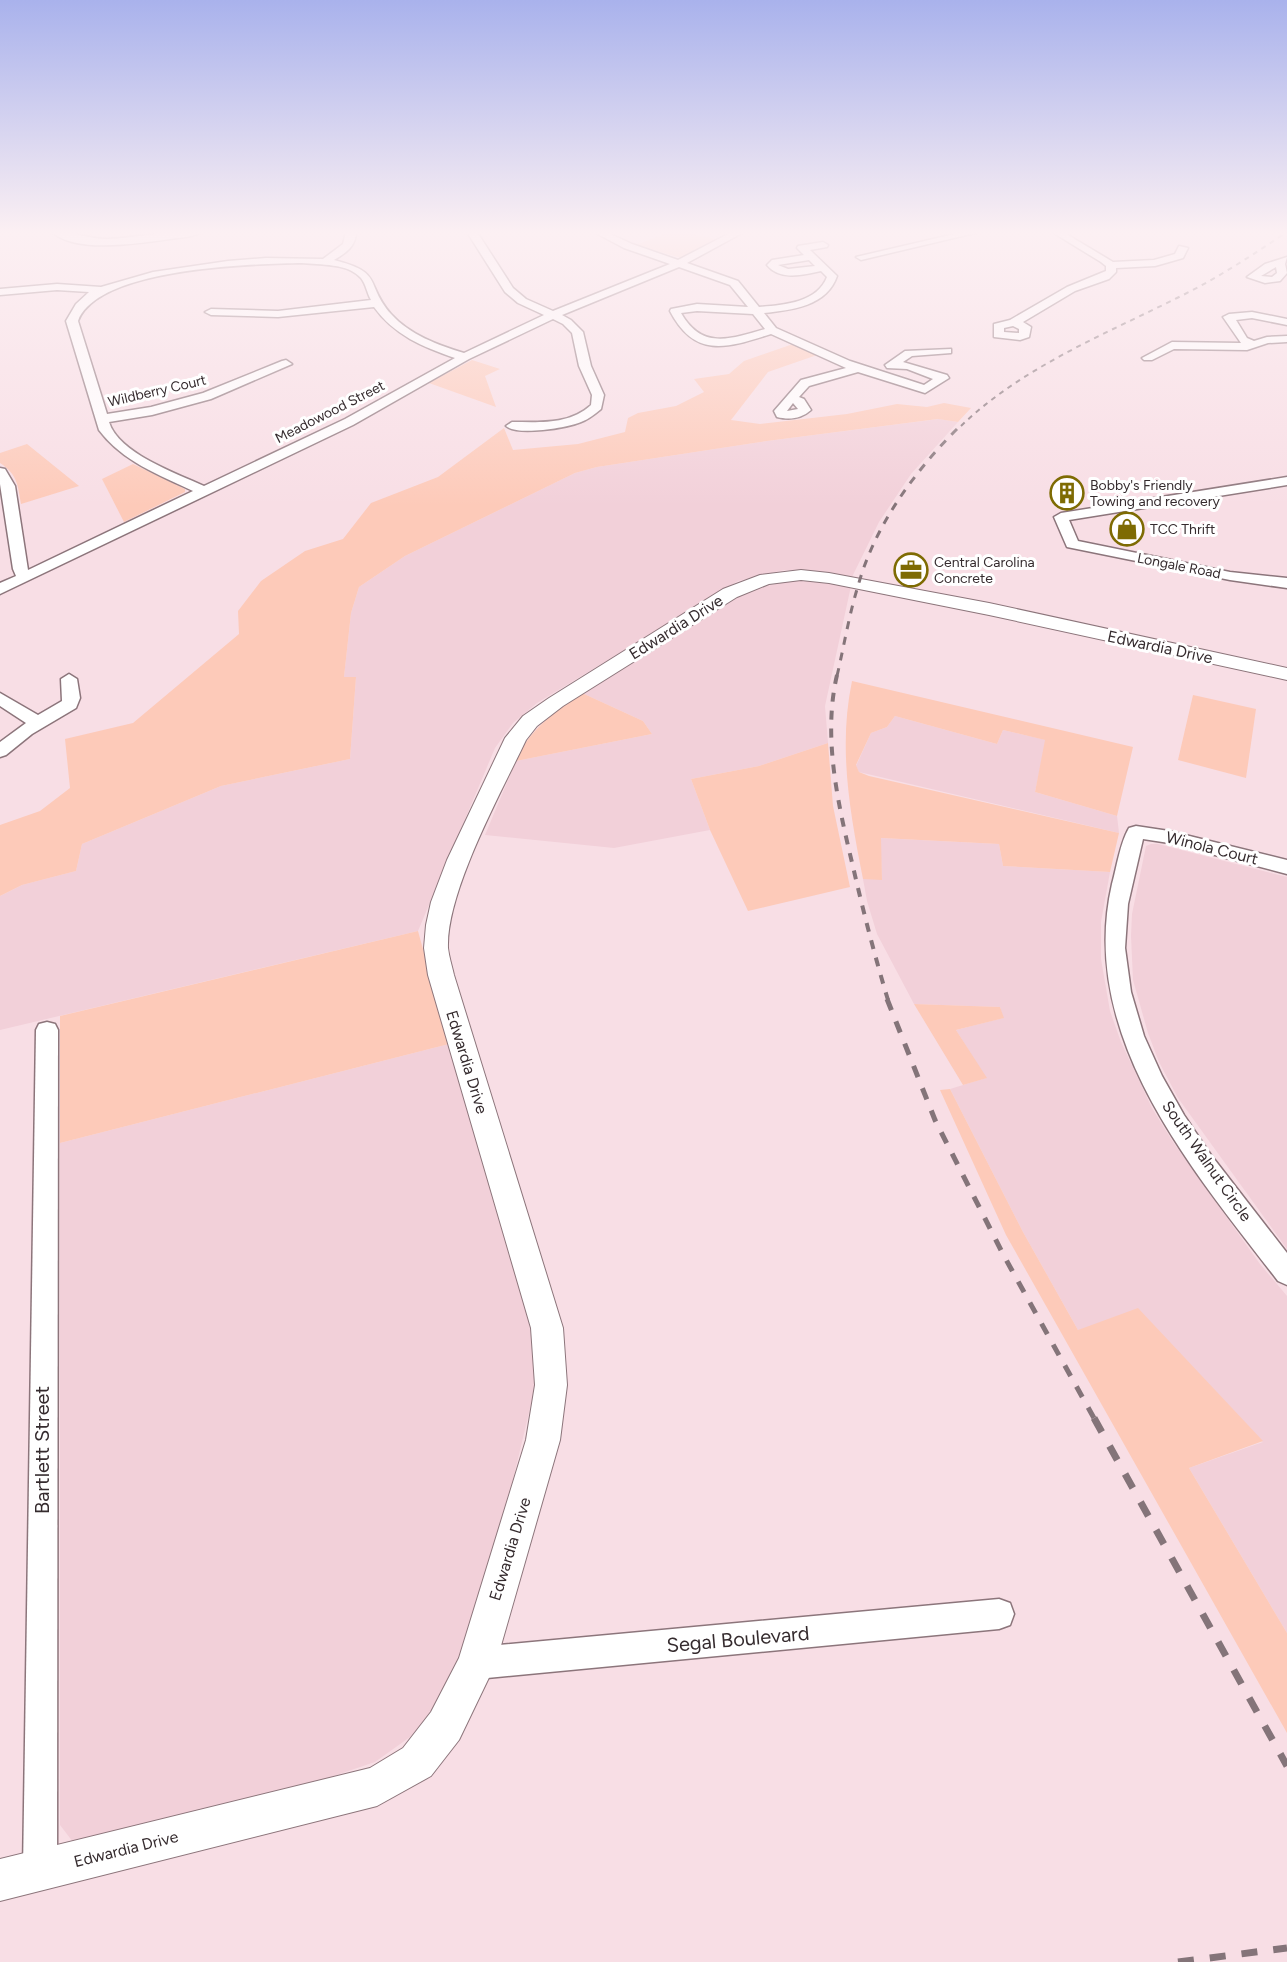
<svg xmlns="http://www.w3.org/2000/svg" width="1287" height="1962" font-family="Figtree,sans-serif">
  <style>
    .built { fill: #f2d0d9 }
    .green { fill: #fdcab9 }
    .building { fill: #c2a9a8 }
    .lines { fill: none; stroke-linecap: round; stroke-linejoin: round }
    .minor-casing { stroke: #8c757b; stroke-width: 3 }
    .major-casing { stroke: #8c757b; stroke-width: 2 }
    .minor { fill: #fff; fill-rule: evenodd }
    .major { fill: #fff; fill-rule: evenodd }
    .rail-far4 { stroke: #847479; stroke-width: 2; stroke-dasharray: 5 5; stroke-linecap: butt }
    .rail-far3 { stroke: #847479; stroke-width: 3; stroke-dasharray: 8 8; stroke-linecap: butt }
    .rail-far2 { stroke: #847479; stroke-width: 4; stroke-dasharray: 9 9; stroke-linecap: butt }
    .rail-far1 { stroke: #847479; stroke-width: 5; stroke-dasharray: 12 12; stroke-linecap: butt }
    .rail { stroke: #847479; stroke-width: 7; stroke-dasharray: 16 16; stroke-linecap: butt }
    .labels { text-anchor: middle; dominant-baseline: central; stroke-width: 6; stroke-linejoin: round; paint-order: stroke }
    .far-street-label { font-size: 14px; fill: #352b2e; stroke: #fff }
    .far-poi-label { font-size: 14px; fill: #352b2e; stroke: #fff; text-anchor: start }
    .street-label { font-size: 16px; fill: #352b2e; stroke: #fff }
    .near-street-label { font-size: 20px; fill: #352b2e; stroke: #fff }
  </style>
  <rect width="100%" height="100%" fill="#f8dee5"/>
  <!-- built -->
  <g class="built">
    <polygon points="939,419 958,422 911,474 879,522 852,577 827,572 784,570 738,581 537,703 513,723 495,748 418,931 0,1030 0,896 22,885 76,871 82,844 221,786 350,759 356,677 344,677 351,613 359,587 405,556 575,473 597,467 767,441"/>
    <polygon points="793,580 851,586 825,706 828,743 759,766 691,779 710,830 614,848 485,835 516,761 652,734 643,721 582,693 739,596 757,588"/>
    <polygon points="895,716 997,744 1003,730 1046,740 1035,792 1117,816 1119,833 859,772 856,766 871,733 887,727"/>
    <polygon points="880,838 999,844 1003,866 1110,872 1101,922 1101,959 1110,1011 1121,1042 1152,1108 1173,1142 1260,1264 1287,1296 1287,1633 1189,1468 1263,1442 1078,1330 1023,1232 950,1089 986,1078 956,1030 1003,1018 1000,1007 914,1004 877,934 867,901 863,879 882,879"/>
    <polygon points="1151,844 1158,844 1287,877 1287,1249 1178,1098 1159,1062 1148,1033 1133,980 1131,936 1132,914 1146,846"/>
    <polygon points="449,1044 528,1316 536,1367 532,1400 506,1509 464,1653 441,1702 410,1737 375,1762 310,1784 73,1842 60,1825 60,1143"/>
  </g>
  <!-- green -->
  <g class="green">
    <polygon points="669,232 685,232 715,239 681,258 636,245"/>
    <polygon points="793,344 817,355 768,372 731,420 760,424 847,414 897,404 927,407 944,403 971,408 958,422 938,419 767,441 597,467 575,473 405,556 359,587 351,613 344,677 356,677 350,759 221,786 82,844 76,871 22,885 0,896 0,825 40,811 70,788 65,739 133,723 239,634 238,611 261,581 305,551 343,539 371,503 438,477 504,428 513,450 578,444 625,432 628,418 638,413 676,406 704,392 694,379 729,374 744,361"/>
    <polygon points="472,360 500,369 485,376 496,407 429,383"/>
    <path d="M27,444L79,486L21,504C18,485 17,474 0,463V453Z"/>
    <polygon points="133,464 185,489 185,492 124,522 102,479"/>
    <path d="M852,681L1133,747L1117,816L1035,792L1045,740L1003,730L997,744L895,716L887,727L871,733L856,765L859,772L869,776L1119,833L1110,872L1003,866L999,844L881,838L882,880L863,879C850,813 838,748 852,681Z"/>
    <path d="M582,693L643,721L652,734L516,761C529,729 555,712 582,693Z"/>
    <polygon points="1193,695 1256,709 1246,778 1178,760"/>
    <polygon points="828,743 833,806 850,887 748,911 710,830 691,779 759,766"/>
    <polygon points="418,931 449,1044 60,1143 60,1016"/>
    <polygon points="914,1004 1000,1007 1004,1018 956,1030 987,1078 963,1085"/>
    <polygon points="950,1089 1023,1232 1078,1330 1138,1308 1263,1441 1189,1468 1287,1633 1287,1733 1006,1235 940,1090"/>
  </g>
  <!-- building -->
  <polygon class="building" points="1071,487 1079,498 1062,499 1055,489"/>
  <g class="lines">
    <defs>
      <g id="minor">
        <path d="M52,232C69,230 88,239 107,239C138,238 170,229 201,232C193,238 180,237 170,239C139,243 77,254 52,232Z"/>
        <path d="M346,232H356C356,246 346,253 334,260C385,273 364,283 391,314C410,335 438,345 464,353L544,315L518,303L505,292L467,232H477L513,288L526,299L553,311L670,264L624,248L594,232H606L632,244L678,260L732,232H744L687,263L738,281L759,307C783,305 817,303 827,277L821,271C803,275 780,281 767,265L772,260L804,255L797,248L798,246L823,242L828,245L827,247L810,250L837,276C827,306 792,310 764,313L776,328L850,361L924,385L933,379L907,369L887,368L885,365L905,351L951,349V353L912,356L903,362L947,375L949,378L925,393L858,372L809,386L799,397L804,399L811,410C801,419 789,420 777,417L774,411L801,380L846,368L771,334C727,348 695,359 670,311L671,309L697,304L748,307L730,285L679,267L562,315L571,320L583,332L591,366L604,395L601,409C595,414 589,419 581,422C567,428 517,436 506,426L512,422C540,422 569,425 591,405L592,395L579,366L572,333L563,324L553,319L469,359L353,425L0,594V583L16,576L13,569L0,484V468L5,469L15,486L28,570L193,491C159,475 122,461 99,430L66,321L76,304L89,292L57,290L0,295V289L57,284L101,287L153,272L228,261L266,258L323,259L343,244ZM809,260L815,266L788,269L778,265ZM302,263C320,265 348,263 361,278C366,284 367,293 371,300L278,311L211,309L205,312L211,315L278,317L374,307C394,335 423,347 455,358L345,419L204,486C176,473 118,453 109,422L152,415L211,399L292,364L286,360L282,361L203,393L151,407L107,414L78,321C98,268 251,264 302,263ZM697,311L753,314L765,329C730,339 702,350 681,313ZM793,403L798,409L787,411Z"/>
        <polygon points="963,232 979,232 861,260 856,257"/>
        <path d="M1052,232H1063L1113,262L1154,260L1175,254L1179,246L1188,248L1183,258L1155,266L1116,268V272L1109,279L1075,291L1023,322L1031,327L1029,337L1020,340L994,337V324L1010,320L1067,287L1106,271V266L1101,262ZM1013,326L1019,329V333L1004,332V328Z"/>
        <path d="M1287,257L1285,264L1287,273L1280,281L1265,283L1247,277L1265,264ZM1276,267L1277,273L1272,277L1261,276Z"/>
        <polygon points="1252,312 1287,319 1287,325 1252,318 1236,320 1247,338 1254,341 1267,337 1287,336 1287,342 1268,343 1247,350 1174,349 1152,360 1144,360 1142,358 1172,342 1241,343 1223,317 1229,314"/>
        <polygon points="1287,477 1287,485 1069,520 1078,541 1230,572 1287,578 1287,588 1230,580 1067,547 1054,517 1061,513"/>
        <polygon points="69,674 77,679 80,698 76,708 32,734 6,755 0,757 0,742 26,723 0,706 0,693 38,715 62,701 61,679"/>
        <path d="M1136,826L1169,831L1287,860V874L1169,843L1143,839L1128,904L1125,948L1131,992L1144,1036L1162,1076L1184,1115L1211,1155L1287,1253V1285L1278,1281C1192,1169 1077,1036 1112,884C1117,866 1120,843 1129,828Z"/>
        <polygon points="47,1022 55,1024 58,1030 57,1870 52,1882 40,1887 28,1882 23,1870 36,1030 39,1024"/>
        <polygon points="999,1599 1010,1603 1014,1614 1010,1625 999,1629 477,1679 466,1674 461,1663 466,1652 477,1647"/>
      </g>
      <path id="major" d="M801,570L829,573L989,603L1287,668V680L989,615L829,583L801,580L769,584L737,597L563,706L537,726L526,740C501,793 446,892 448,948C449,957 452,966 454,975L563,1328L567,1385L560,1440L496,1663L459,1740L431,1776L377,1806L0,1901V1859L370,1768L403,1748L431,1712L459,1658L526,1440L535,1385L531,1328L428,975L424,948L426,925L431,902L447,860L505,738L523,716L549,698L723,589L760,575Z"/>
    </defs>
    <!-- minor casing -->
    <use href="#minor" class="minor-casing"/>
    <!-- major casing -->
    <use href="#major" class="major-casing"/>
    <!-- minor -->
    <use href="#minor" class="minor"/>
    <!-- major -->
    <use href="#major" class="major"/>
    <!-- rail-far4 -->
    <path class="rail-far4" d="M961,426C1021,368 1103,335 1177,298C1216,279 1251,256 1287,232"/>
    <!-- rail-far3 -->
    <path class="rail-far3" d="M837,676C844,646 849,615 858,586C875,524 917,468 962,424"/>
    <!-- rail-far2 -->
    <path class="rail-far2" d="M837,675C822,739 839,808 854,871C864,914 875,957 888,1000"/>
    <!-- rail-far1 -->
    <polyline class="rail-far1" points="887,999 935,1120 1004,1256 1095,1420"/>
    <!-- rail -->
    <g class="rail">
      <polyline points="1094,1418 1287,1766"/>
      <polyline points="1178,1962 1287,1948"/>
    </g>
  </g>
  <!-- sky -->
  <linearGradient id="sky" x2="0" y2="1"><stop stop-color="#a9b2ec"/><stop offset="0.46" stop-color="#fcf0f3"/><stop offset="1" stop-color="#fcf0f3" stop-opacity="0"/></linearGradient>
  <rect width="1287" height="506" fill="url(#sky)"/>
  <!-- icons -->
  <defs>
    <symbol id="building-ring" viewBox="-11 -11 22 22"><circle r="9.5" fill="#fff" stroke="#7e6b03" stroke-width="1.5"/><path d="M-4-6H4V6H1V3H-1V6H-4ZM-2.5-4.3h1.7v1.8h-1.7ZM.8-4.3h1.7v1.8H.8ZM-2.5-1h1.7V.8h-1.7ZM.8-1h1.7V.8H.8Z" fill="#7e6b03"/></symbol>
    <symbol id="shop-ring" viewBox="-11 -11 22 22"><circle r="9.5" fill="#fff" stroke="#7e6b03" stroke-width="1.5"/><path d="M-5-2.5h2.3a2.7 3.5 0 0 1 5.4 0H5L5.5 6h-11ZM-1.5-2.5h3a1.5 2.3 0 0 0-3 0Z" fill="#7e6b03"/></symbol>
    <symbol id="office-ring" viewBox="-11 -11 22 22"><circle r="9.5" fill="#fff" stroke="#7e6b03" stroke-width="1.5"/><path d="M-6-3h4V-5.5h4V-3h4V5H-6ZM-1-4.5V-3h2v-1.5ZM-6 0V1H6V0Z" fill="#7e6b03"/></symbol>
  </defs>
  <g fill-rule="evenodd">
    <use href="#building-ring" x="1048" y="474" width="38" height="38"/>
    <use href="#shop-ring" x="1108" y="510" width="38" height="38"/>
    <use href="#office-ring" x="892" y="551" width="38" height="38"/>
  </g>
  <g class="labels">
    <!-- far-street labels -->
    <g class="far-street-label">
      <text transform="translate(157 391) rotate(-13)">Wildberry Court</text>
      <text transform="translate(330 412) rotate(-27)">Meadowood Street</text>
      <text transform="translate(1179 566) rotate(11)">Longale Road</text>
    </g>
    <!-- far-poi labels -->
    <g class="far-poi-label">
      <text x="1090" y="485">Bobby's Friendly<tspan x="1090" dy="16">Towing and recovery</tspan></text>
      <text x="1150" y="529">TCC Thrift</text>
      <text x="934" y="562">Central Carolina<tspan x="934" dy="16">Concrete</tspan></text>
    </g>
    <!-- street labels -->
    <g class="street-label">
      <text transform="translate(676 627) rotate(-32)">Edwardia Drive</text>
      <text transform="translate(1160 647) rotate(12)">Edwardia Drive</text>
      <text transform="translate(1212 848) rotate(14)">Winola Court</text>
      <text transform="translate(467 1062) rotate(73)">Edwardia Drive</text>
      <text transform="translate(1207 1161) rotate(55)">South Walnut Circle</text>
      <text transform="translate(510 1549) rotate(-73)">Edwardia Drive</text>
      <text transform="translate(126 1849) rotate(-14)">Edwardia Drive</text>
    </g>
    <!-- near-street labels -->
    <g class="near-street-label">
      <text transform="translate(42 1450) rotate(-90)">Bartlett Street</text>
      <text transform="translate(738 1639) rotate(-5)">Segal Boulevard</text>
    </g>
  </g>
</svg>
